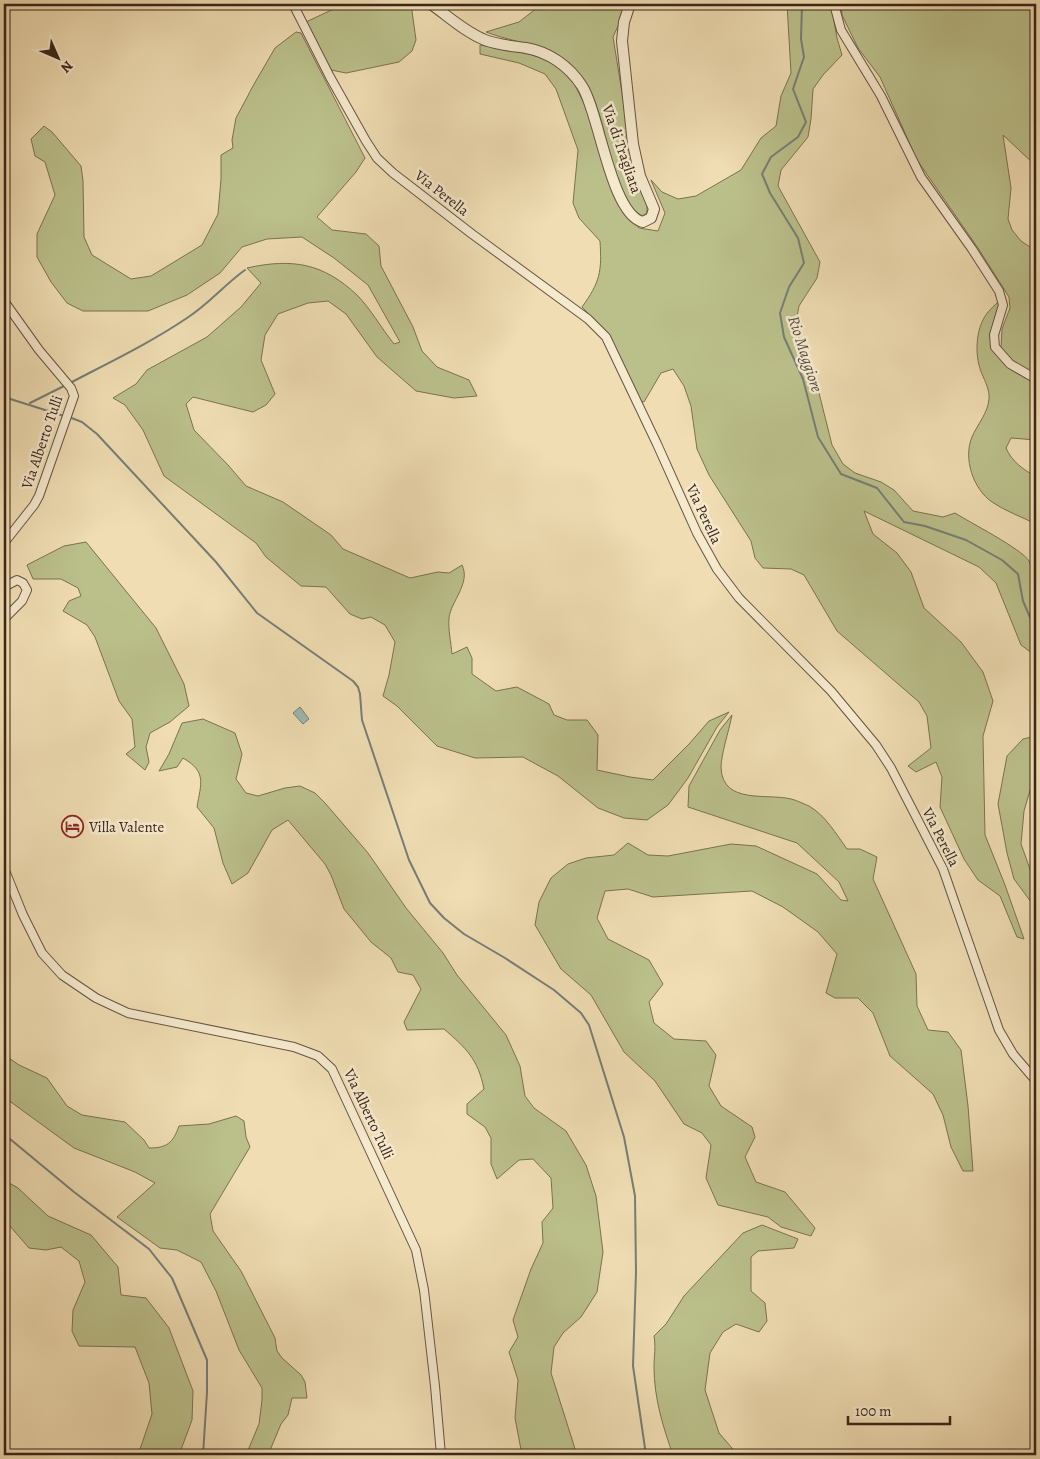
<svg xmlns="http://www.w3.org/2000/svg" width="1040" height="1459" font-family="Alegreya,serif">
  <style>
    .green { fill: #bbc08b; stroke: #7b7252 }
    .water { fill: #9dbab5; stroke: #767e77 }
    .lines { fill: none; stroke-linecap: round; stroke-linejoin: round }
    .stream { stroke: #767e77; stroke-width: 2 }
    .minor-casing { stroke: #685340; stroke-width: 10 }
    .tertiary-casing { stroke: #685340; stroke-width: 12 }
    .minor { stroke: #f5e9ce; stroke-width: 8 }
    .tertiary { stroke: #f5e9ce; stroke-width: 10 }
    .labels { text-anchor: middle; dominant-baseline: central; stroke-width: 5; stroke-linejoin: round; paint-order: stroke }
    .street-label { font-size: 15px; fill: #3b2519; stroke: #f5e9ce }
    .poi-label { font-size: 15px; fill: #3b2519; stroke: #f5e9ce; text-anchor: start }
    .water-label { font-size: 16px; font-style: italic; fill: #544a40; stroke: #f5e9ce }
  </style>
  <rect width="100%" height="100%" fill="#f0ddb3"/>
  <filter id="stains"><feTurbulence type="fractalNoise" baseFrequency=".004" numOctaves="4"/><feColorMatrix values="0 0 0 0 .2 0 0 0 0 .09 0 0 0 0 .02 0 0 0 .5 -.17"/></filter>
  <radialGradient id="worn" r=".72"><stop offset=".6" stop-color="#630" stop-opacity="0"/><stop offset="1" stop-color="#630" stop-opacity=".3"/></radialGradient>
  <!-- green -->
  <g class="green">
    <polygon points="344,4 411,4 416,40 412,51 399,62 346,73 331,70 306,22"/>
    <path d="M542,4H628L613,37L636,179L647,205V213L642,216C604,196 612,104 576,70C569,64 558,53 549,50C528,43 507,40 486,32L519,22Z"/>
    <path d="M787,4H831L837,38L842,55L823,75L813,89L811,119L808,137L781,170L778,186L820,262L817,278L799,306L795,327L816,381L832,445L843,464L855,473L881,482L894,490L913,511L943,517L955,513C969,522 1022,549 1029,561C1040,581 1036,632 1036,656L1021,645L996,583L979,567L864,511L873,534L897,553L911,572L924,608L961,642L983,672L993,701L983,736L985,835L1005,885L1024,939L1017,937L1000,896L978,880L964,859L940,807L942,777L936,762L916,772L908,766L931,748L927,716L919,702L837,631L804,575L791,569L763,568L755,558L751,541L709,475L697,449L691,406L684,386L673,369L661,373L644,402L641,401L601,326L582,307C600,282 602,272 600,241L579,218L573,203L578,150L556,89L545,74L519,63L480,54V45L529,54L557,63L574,83L589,114L619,200L639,228L658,231L665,213L651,180L662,192L678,199L696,196L741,170L761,138L776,126L781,96L791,73Z"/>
    <polygon points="841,4 1036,4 1036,166 1003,135 1011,188 1008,219 1012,230 1021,241 1036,251 1036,377 1017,365 1001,348 1002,329 1010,308 1009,297 978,248 917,160 880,77 858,48 842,15"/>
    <path d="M296,32L301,33L365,158L356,172L317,217L332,230L366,234L379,246L381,266L413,327L422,351L437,367L469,380L477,396L454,398L416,391L377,357L346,314L328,301L308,303L278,314L265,335L261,360L275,394L266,405L253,412L193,397L186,404L194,430L228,465L246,486L283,502L331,535L343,549L410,578L438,572L449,573L462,565C471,583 451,601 449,618C448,629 451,643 452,654L467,647L472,658V674L496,691L517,687L549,704L554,715L567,720H587L598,735L597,770L630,777L653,780L689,744L709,721L729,712L717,727L688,778L668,805L647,820L624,818L598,808L558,776L523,757L475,758L437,746L397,706L383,696L389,675L395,642L385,625L371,617L362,619L350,614L326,587L301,586L266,557L256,543L164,476L143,430L125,405L113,398L136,384L147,370L207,337L241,307L261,283L247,268C292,258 323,263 357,295C370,308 382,329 394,344L400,342L368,285L334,258L302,237L267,239L242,247L220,273L187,295L148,311H83L67,303L51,282L37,257V234L55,195L45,162L35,156L31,139L44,126L52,132L81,166L83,181L84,237L92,255L131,279L151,276L202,245L218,214L221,179V155L233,148L232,140L236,118L253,86L275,48Z"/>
    <path d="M999,301L1001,306L994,351L1007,367L1036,384V440L1011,438L1006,448C1012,462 1023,469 1036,477V524C1022,517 1005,511 992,502C973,489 963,458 972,437C977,425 988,413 989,399C990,391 985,381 982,374C975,358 975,334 984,318C987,312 994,306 999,301Z"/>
    <polygon points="86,542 156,628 184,684 189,706 170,722 150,733 146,747 149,762 145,770 126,754 135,747 132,719 119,701 95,637 87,625 63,611 69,601 81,596 78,588 61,579 33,579 27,565 64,546"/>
    <path d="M732,715C729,731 721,754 721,768C723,805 767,793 791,799C796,800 804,804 809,806C826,816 836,834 847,849H860L877,857L873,879L916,974L917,1006L928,1030L948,1032L961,1050L968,1106L973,1171H963L951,1147L943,1115L933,1094L890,1056L873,1013L858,998H835L826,993L837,954L818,932L783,907L752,891L653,897L628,889L605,891L597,918L608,939L649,960L663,984L649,1002L654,1023L674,1039L706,1041L716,1055L709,1086L721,1106L752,1127L755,1137L745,1157L756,1182L785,1192L815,1228L811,1236L781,1227L768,1217L718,1205L706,1178L711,1145L702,1133L684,1124L655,1081L624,1052L591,995L561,969L535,925L539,902L551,878L568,864L586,858L614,855L628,843L648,855L668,856L731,844L756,846L817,874L841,900L848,901L839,882L797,843L688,807L689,786L720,730Z"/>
    <path d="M203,719L235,733L242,754L236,779L246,793L258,796L285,788L300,786L315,793L325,803L368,853L406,908L443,953L457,975L506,1035L520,1066L525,1096L534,1108L566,1131L586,1165L596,1196L603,1252L597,1292L581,1317L563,1333L554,1347L551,1373L577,1455H522L515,1418L518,1380L509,1352L518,1337L513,1320L531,1269L543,1243L542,1222L553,1208L551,1178L533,1159L519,1160L497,1179L491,1164V1138L485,1127L467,1114V1104L484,1089C478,1059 466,1048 444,1029L407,1030L404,1022L421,989L413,975L398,972L391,958L371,942L344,909L331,875L325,864L288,820L272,830L248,873L232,884L223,863L214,828L197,807C201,783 207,772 183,758L177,767L159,771L169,754L182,723Z"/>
    <polygon points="1036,736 1036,781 1031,787 1024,811 1021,844 1036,886 1036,933 1033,927 1031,902 1014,879 1007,853 998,804 1007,756 1023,739"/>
    <path d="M4,1050L6,1056L19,1065L47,1078L67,1106L82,1115L125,1122L144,1140L149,1148C167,1148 173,1143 179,1126L209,1124L236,1116L244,1121L246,1137L250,1147L210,1214L213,1231L241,1271L275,1338L277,1351L282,1358L301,1375L305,1382L307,1398H292L288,1415L281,1424L268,1455H246L259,1424L262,1400V1388L239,1350L216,1291L201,1262L177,1250L160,1248L117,1217L155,1183L135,1172L74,1148L4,1097Z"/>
    <polygon points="4,1180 18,1188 48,1216 91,1235 118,1267 121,1295 146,1298 169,1328 193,1391 192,1420 179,1455 138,1455 152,1414 149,1383 135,1347 79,1346 72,1331 73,1310 85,1282 79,1261 61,1247 46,1250 29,1248 9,1225 4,1212"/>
    <path d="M762,1225L798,1239L794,1248L758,1251L751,1257V1291L765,1303L767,1321L759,1332L736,1324L723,1332L710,1353L705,1390L719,1433L738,1455H673C663,1427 654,1398 654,1367C654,1356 656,1347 654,1336L666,1324L684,1296L743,1233Z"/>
  </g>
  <!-- water -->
  <polygon class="water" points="300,707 309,719 303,724 293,713"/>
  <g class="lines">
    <!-- stream -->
    <g class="stream">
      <polyline points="802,4 801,39 804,57 793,89 806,122 798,137 771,157 762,174 770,193 798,238 804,263 789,287 780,313 784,337 803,379 818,437 841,474 877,488 904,522 925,526 966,540 1002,560 1018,574 1023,601 1032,622 1036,628"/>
      <path d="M70,383C110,362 150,343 187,318C209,304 225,284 245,270"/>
      <polyline points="4,397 64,416"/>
      <polyline points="30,403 66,385"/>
      <polyline points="69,417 82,422 97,434 216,562 257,613 353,681 358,687 360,694 362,720 409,860 430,903 444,918 464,934 505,958 554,990 581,1013 589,1025 624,1137 635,1196 636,1272 633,1366 646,1455"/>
      <polyline points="4,1134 74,1192 149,1249 172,1278 207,1360 207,1392 203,1455"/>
    </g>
    <defs>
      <g id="minor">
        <polyline points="293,4 330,77 366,141 377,158 393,173 472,234 588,319 606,337 657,444 697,533 717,569 739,598 831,691 876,745 891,768 943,869 999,1030 1013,1054 1036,1081"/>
        <polyline points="834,4 841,30 881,96 921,177 972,249 999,291 1003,305 994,335 995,347 1010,364 1036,379"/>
        <polyline points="4,301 39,350 71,388 74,396 39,496 34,505 4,543"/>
        <polyline points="4,587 17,580 23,583 27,590 22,601 4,619"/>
        <polyline points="4,868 23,915 42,953 62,975 96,998 128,1013 294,1047 318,1056 332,1069 416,1250 424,1290 435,1386 441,1455"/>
      </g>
      <path id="tertiary" d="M431,4C448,16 465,32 485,40C498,45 512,46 526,48C549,52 569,66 582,86C599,112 611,215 643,222L651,218L654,209L640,176L633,144L622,41L624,22L630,4"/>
    </defs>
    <!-- minor casing -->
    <use href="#minor" class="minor-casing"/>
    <!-- tertiary casing -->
    <use href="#tertiary" class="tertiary-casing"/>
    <!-- minor -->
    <use href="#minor" class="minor"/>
    <!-- tertiary -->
    <use href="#tertiary" class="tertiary"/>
  </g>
  <!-- icons -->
  <defs>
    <symbol id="hotel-ring" viewBox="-11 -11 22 22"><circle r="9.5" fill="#f5e9ce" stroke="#8f2418" stroke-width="1.5"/><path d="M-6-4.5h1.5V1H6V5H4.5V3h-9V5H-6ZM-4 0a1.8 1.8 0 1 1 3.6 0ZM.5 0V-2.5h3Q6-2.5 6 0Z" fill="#8f2418"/></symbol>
  </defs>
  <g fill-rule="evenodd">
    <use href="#hotel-ring" x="60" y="814" width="25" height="25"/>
  </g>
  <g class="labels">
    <!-- street labels -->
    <g class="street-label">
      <text transform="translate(622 149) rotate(71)">Via di Tragliata</text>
      <text transform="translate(442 193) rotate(38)">Via Perella</text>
      <text transform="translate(42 442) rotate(-71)">Via Alberto Tulli</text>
      <text transform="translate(704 514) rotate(65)">Via Perella</text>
      <text transform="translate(941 837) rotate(63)">Via Perella</text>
      <text transform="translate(369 1114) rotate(65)">Via Alberto Tulli</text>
    </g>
    <!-- poi labels -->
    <g class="poi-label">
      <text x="89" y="827">Villa Valente</text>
    </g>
    <!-- water labels -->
    <g class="water-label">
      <text transform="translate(805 354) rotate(72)">Rio Maggiore</text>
    </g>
  </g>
  <!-- margin -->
  <rect width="1040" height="1459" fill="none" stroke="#f0ddb3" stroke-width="20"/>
  <rect x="5" y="5" width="1030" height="1449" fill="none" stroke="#3b2519" stroke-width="2.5"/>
  <rect x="10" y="10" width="1020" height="1439" fill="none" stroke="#3b2519"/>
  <!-- north arrow -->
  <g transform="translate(58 58) rotate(135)" stroke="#f5e9ce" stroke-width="4" paint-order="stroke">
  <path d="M0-4L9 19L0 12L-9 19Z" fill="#3b2519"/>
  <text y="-8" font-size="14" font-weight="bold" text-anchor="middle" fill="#3b2519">N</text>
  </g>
  <!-- scale -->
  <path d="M848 1416v8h102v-8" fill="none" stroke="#3b2519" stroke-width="2.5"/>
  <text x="855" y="1416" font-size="15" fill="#3b2519" stroke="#f5e9ce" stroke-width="4" paint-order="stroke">100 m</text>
  <rect width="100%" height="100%" filter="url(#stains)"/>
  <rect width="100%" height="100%" fill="url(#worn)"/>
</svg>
